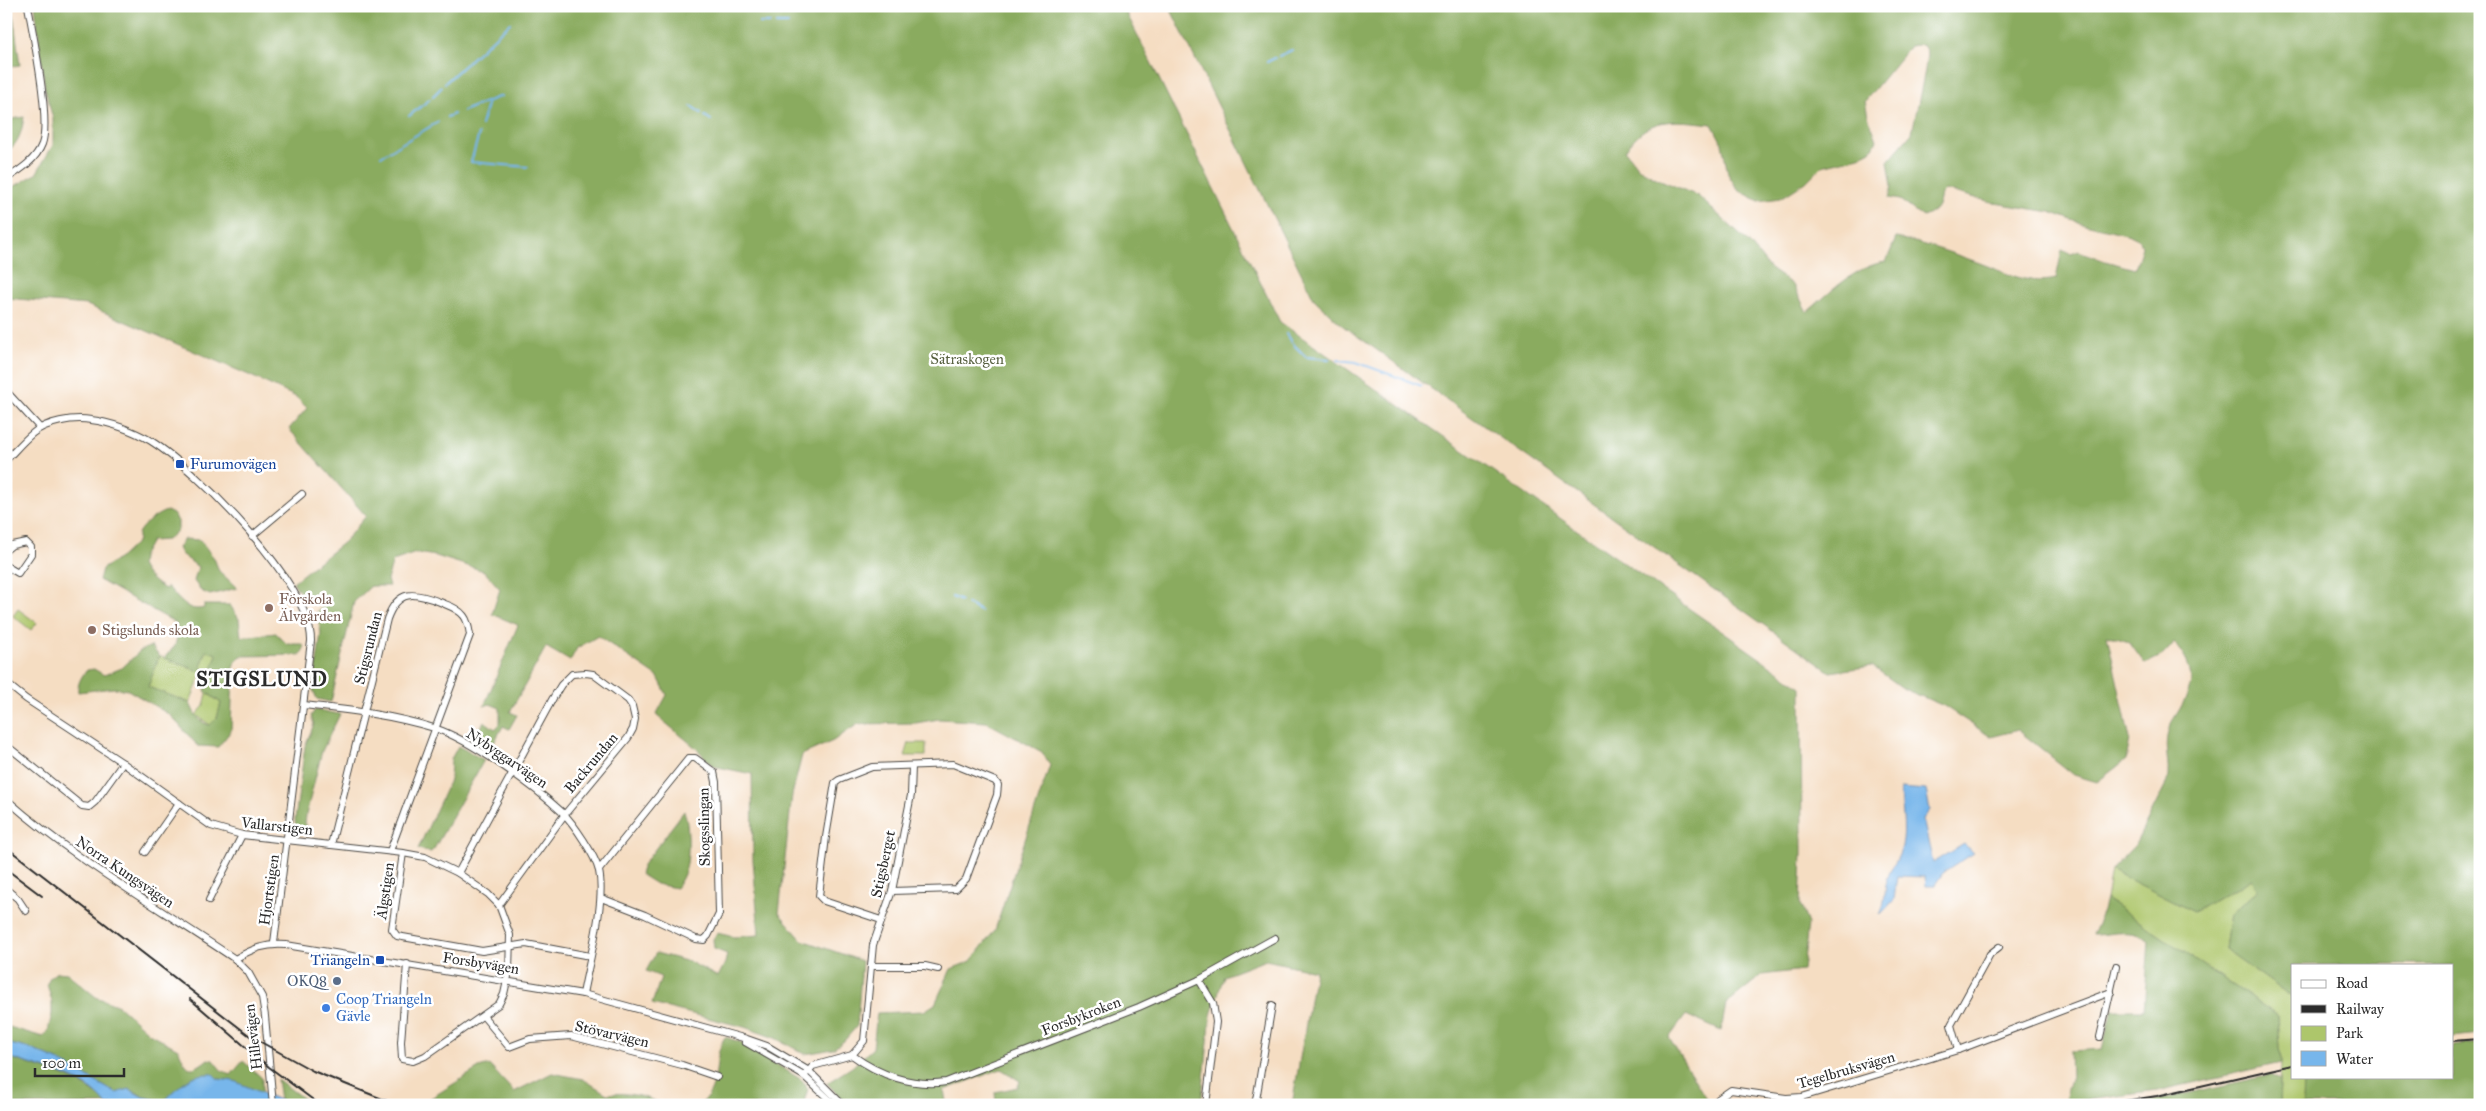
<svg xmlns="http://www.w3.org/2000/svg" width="2486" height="1111" font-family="'IM FELL Great Primer',serif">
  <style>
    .green { fill: #adc66b; stroke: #6c784b }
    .forest { fill: #8aab5f; stroke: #5a6b45; fill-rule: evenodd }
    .water { fill: #77b6eb; stroke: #51708b }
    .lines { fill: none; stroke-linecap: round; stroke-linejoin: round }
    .stream { stroke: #77b6eb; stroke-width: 2 }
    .minor-casing { stroke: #494642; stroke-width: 8 }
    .minor { stroke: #fff; stroke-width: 6 }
    .rail { stroke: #2b2b2b; stroke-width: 2 }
    .transit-dot { fill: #1a4fb4; stroke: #fff; stroke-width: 2 }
    .education-dot { fill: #8d6e63; stroke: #fff; stroke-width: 2 }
    .service-dot { fill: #5c6f8a; stroke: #fff; stroke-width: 2 }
    .shop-dot { fill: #3f7fe0; stroke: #fff; stroke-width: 2 }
    .labels { text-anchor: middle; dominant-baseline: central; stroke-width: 5; stroke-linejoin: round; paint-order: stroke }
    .park-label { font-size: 15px; fill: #586141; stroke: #fff }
    .transit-label { font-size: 15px; fill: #164399; stroke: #fff; text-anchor: start }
    .education-label { font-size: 15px; fill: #785e54; stroke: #fff; text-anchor: start }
    .street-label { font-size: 15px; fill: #2b2b2b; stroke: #fff }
    .service-label { font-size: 15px; fill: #4e5e75; stroke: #fff; text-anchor: end }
    .shop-label { font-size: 15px; fill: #366cbe; stroke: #fff; text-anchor: start }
    .district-label { font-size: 20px; font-weight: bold; letter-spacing: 1px; fill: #2b2b2b; stroke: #fff }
  </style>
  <rect width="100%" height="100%" fill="#fff"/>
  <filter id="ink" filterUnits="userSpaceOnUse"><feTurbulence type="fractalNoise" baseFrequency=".02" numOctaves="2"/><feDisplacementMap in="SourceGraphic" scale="10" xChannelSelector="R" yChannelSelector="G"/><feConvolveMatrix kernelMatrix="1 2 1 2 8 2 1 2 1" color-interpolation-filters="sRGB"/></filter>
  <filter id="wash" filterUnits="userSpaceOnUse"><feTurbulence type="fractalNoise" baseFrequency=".0096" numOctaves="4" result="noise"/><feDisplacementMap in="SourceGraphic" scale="20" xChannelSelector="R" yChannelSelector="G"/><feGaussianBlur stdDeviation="1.12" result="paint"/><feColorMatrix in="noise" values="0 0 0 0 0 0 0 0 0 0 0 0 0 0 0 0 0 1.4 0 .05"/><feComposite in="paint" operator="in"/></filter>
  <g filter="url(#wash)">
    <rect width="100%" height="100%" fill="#f5ddc2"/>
    <!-- green -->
    <g class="green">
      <polygon points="18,609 37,623 31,630 13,616"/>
      <polygon points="207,650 218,654 212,672 200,668"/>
      <polygon points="159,656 202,672 190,703 148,687"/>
      <polygon points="207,693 221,703 217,718 210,725 196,715 204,706"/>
      <polygon points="909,743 926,743 926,756 905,756"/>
      <polygon points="2111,870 2194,912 2252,879 2258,890 2230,914 2225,949 2292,997 2292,1077 2304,1077 2303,1105 2279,1105 2281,1063 2278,1016 2106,899"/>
    </g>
    <!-- forest -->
    <g class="forest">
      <polygon points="6,6 12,6 20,65 6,67"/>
      <polygon points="35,6 1123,6 1280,322 1801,687 1802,854 1800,904 1808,924 1803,970 1762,975 1726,1004 1721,1031 1686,1015 1669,1038 1710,1105 1292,1105 1315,971 1266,960 1224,976 1211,1015 1201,1105 996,1105 995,1092 1018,1087 1020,1081 1001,1069 944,1090 946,1101 944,1105 847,1105 827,1083 852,1067 873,1048 877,1013 924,1011 935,1004 951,969 971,961 995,930 1050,765 1042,752 986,722 939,719 916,723 858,724 833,741 802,755 792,795 779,913 802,940 862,961 857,1026 844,1041 833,1049 805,1054 775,1038 744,1027 652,1004 661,977 646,971 656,953 690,962 718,977 725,963 727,954 714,949 713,939 717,933 734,937 759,935 753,860 752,774 713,766 696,748 656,715 667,695 658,677 598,636 577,648 570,661 546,647 510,712 517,715 509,729 503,726 489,752 474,743 484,721 495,729 500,724 500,708 490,704 484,706 518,625 492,614 500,589 484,571 436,556 416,553 393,561 387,580 389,586 371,586 354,602 331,702 317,699 313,690 321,633 317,612 325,605 318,593 303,597 293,582 344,542 366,516 289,429 307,408 296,397 251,376 87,305 6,298 6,191 36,174 53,145 53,119 45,89"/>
      <path d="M1169,6H2480V1034L2452,1037V965H2292V997L2225,949L2230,914L2258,890L2252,879L2194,912L2111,870L2135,845L2167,782C2171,765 2163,749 2168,732C2170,722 2177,715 2182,705C2197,680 2192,665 2174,643L2163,655L2145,664L2129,642L2107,635L2130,739L2126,760L2097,782L2074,775L2018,730L1991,737L1944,706L1904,689L1872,666L1830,672L1343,326L1314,299ZM1923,44L1927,53L1925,70L1912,133L1888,161L1892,186L1889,198L1900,200L1923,217C1936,212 1939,207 1941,194L1945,190L1995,203L2050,212L2077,222L2130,235L2140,240L2142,247L2135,269L2105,261L2079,251L2071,254L2062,250L2056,279C2026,286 2001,270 1974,261C1949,252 1923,243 1896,238L1886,262C1856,265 1830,293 1807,312L1793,285L1770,269L1750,244L1698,196L1658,179L1638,168L1625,151C1648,115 1674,120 1712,124L1722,143L1728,174L1738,190L1759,201L1781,198L1806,182L1822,166L1859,157L1871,151L1877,140L1868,116L1865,101L1910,46Z"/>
      <path d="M24,117C22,131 19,144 6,152V120Z"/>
      <path d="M167,511L173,514L178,521V530L167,540L151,541L142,557L141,565C146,576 155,583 165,589L168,587C178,598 187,613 204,608V605H230L239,619L241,637L276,633L287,644H303L304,648L301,655L241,656L234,664L233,668L231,731L218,747L198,746L170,715L128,690L114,688L78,692C77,684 82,675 87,670L94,669L104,675L122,668L140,651L151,646L159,656L148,687L190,703C194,713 199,723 210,725L217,718L221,703L205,691L217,654L206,651L201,667L203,669L202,672L164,658L175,646L178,633L176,623L99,580L102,569L121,557L137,542C138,539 138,537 138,534C140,526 160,512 167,511Z"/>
      <polygon points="184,539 200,540 214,558 219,571 237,588 210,595 201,591 194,581 198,567 181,554 178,548"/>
      <polygon points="315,710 340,714 322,751 306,815 305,824 308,829 306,834 301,834 296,829 295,820 305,746 314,724 311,716"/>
      <polygon points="458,746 484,760 434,849 431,852 418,849 450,780 451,759"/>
      <path d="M684,811C689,823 689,851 687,863C686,872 681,881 676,888L656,884L640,874L643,865Z"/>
      <path d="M2106,899L2278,1016L2281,1063L2157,1091L2064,1103L2071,1079L2070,1051L2102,1049L2112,1010H2144L2149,941C2132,927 2113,935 2092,935L2103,911Z"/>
      <path d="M57,972L67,973L96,997L119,1006L149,1033L178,1049C187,1067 187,1076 208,1059L213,1060L221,1070L231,1075L243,1061L262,1078V1094L234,1081L218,1079L177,1089L164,1101L143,1097L136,1092L116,1093L57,1060L31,1049L6,1043V1026L43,1037L48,1031L52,1014V1002L47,984L50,977Z"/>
      <path d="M725,1037L740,1042L802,1080L808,1089L804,1102L809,1105H699C723,1089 711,1058 725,1037Z"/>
      <polygon points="2480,1043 2480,1105 2303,1105 2304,1077 2452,1077 2452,1046"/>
      <path d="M6,1056C41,1070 81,1075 107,1104L6,1105Z"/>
      <path d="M489,1065L514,1092L552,1073L583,1079L607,1094C627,1092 646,1096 663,1105H451L428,1100L479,1068Z"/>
      <polygon points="2270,1075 2280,1080 2279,1105 2129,1105 2158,1100"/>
      <polygon points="277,1079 312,1105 291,1105 280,1100"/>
    </g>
    <!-- water -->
    <g class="water">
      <path d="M1901,788L1926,790L1930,810L1923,819L1933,863L1964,844L1974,853L1943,873L1934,886H1926L1925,877L1897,876L1894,900L1880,915C1885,902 1884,899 1886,885C1887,872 1899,860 1902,846C1906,827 1901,807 1901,788Z"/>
      <path d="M6,1043L31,1049L57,1060L116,1093L129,1089L143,1097L164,1101C182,1085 187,1073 213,1074L218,1079L234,1081L291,1105H107C85,1074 39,1069 6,1056Z"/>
    </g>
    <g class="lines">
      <!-- stream -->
      <g class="stream">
        <polyline points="760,23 770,23"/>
        <polyline points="776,24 788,24"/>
        <polyline points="1279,56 1292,50"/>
        <polyline points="1267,62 1275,58"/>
        <polyline points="445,83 510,23"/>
        <polyline points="433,96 442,87"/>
        <polyline points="691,106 701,113"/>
        <polyline points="463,111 501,96"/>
        <polyline points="409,116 430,99"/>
        <polyline points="705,116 711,120"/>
        <polyline points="447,117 454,114"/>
        <polyline points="481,125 488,101"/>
        <polyline points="479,134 471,162 528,167"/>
        <polyline points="381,156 438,122"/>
        <polyline points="1286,334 1291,342"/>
        <polyline points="1293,344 1306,357 1329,359"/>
        <polyline points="1338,360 1356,362 1422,386"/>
        <polyline points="952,597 961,601"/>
        <polyline points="967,604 980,611"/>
      </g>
    </g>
  </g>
  <g filter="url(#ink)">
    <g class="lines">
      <defs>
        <g id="minor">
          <path d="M6,179C20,170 36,160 42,144C51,120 33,35 28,6"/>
          <polyline points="6,391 40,428"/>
          <path d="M6,460C15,451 23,441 33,433C46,422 73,417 91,420C110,422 134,431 151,441C197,470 312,585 311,641L274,943"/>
          <polyline points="252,536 302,494"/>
          <polyline points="6,550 12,545 26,542 31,547 31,554 18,573 6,566"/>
          <polyline points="6,683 26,699 123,763 211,826 242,835 403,853 425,857 458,873 488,894 499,905 510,935 509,972 504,994 499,1004 425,1056 413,1061 402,1059 401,1042 407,964"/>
          <path d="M304,705C349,710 392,715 434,728C470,739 535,787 563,813C574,824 595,855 599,871C606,902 589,961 583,994"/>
          <polyline points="6,745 82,806 89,807 95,802 123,763"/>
          <path d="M6,799C76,861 158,907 235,959L248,972L262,997L265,1016L273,1105"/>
          <path d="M331,845L387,619C398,589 414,592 440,602C449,606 458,608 464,616C468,621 469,628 470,635L390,851"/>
          <polyline points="145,852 179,803"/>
          <polyline points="403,853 392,929 397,936 482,951 526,944 590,956"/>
          <polyline points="599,870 689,758 695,758 714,772 716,782 719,914 708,936 704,940 696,939 645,915 601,898"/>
          <polyline points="458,873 553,698 561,685 572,674 586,673 593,674 628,700 632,706 635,719 633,729 628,738 565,814 499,905"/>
          <polyline points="6,889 18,899 26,911"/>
          <polyline points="209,900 242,835"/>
          <polyline points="881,920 824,901 819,896 826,837 835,783 839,780 872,767 953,764 995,781 998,785 997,795 966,879 956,889 892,891"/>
          <path d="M235,959C252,949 266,943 286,945L583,994L747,1039L767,1046L809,1071L843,1105"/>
          <polyline points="872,966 925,966 938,969"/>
          <polyline points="1199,980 1275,938"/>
          <polyline points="484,1017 509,1047 530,1039 571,1036 682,1065 717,1077"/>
          <polyline points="2100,1037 2116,967"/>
          <polyline points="745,1042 804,1076 835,1105"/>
          <polyline points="1958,1050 1951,1025 1990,954 1999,947"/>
          <path d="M852,1055C879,1075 912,1087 946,1082L1139,1007L1199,980L1213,1003L1216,1022L1206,1105"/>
          <polyline points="804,1076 813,1066 852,1055 864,1041 873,945 892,891 911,795 912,766"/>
          <polyline points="1206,1103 1214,1105"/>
          <polyline points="1253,1104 1256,1100 1272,1005"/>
          <polyline points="1717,1105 1718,1099 1731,1090 1786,1098 1802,1097 1958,1050 2111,992"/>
        </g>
      </defs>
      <!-- minor casing -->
      <use href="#minor" class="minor-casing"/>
      <!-- minor -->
      <use href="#minor" class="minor"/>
      <!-- rail -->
      <g class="rail">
        <polyline points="6,847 250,1036 313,1071 397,1105"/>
        <polyline points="6,869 42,896"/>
        <polyline points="190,999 269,1067 320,1105"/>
        <polyline points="2452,1041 2480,1039"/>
        <polyline points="2099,1105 2157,1096 2292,1065"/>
      </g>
    </g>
  </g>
  <!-- markers -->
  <g class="transit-dot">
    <rect x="175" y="459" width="10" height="10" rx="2.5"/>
    <rect x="375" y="955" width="10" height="10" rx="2.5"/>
  </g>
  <g class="education-dot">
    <circle cx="269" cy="608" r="5"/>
    <circle cx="92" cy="630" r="5"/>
  </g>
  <circle class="service-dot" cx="337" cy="981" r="5"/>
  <circle class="shop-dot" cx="326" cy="1008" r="5"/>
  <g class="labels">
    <!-- park labels -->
    <g class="park-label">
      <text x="967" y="359">Sätraskogen</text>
    </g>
    <!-- transit labels -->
    <g class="transit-label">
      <text x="190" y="464">Furumovägen</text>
      <text x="370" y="960" text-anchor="end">Triangeln</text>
    </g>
    <!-- education labels -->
    <g class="education-label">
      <text x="279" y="599">Förskola<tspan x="279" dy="17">Älvgården</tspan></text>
      <text x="102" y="630">Stigslunds skola</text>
    </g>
    <!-- street labels -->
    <g class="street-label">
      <text transform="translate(368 648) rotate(-76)">Stigsrundan</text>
      <text transform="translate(507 758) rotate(34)">Nybyggarvägen</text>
      <text transform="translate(591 763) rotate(-50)">Backrundan</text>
      <text transform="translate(277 826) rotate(6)">Vallarstigen</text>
      <text transform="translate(704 827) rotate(-91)">Skogsslingan</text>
      <text transform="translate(883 864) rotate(-78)">Stigsberget</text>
      <text transform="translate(125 872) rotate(34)">Norra Kungsvägen</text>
      <text transform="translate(269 890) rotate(-82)">Hjortstigen</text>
      <text transform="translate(385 891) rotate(-82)">Älgstigen</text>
      <text transform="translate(481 963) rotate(9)">Forsbyvägen</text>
      <text transform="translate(1081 1016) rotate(-21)">Forsbykroken</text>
      <text transform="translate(612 1034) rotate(13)">Stövarvägen</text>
      <text transform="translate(253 1037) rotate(-97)">Hillevägen</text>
      <text transform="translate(1846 1070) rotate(-16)">Tegelbruksvägen</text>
    </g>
    <!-- service labels -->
    <g class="service-label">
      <text x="327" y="981">OKQ8</text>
    </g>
    <!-- shop labels -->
    <g class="shop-label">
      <text x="336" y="999">Coop Triangeln<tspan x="336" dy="17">Gävle</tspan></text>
    </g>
    <!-- district labels -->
    <g class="district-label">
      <text x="262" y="679">STIGSLUND</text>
    </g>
  </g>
  <!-- margin -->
  <rect width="2486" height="1111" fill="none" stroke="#fff" stroke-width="25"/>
  <!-- legend -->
  <rect x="2291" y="964" width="162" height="115" fill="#ffffff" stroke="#aaaaaa"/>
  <rect x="2301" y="980" width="25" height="8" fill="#ffffff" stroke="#aaaaaa"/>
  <text x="2336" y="988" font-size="15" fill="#2b2b2b">Road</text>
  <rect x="2301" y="1005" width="25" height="8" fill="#2b2b2b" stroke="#aaaaaa"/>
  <text x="2336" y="1014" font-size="15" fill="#2b2b2b">Railway</text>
  <rect x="2301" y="1026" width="25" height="15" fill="#adc66b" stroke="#aaaaaa"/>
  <text x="2336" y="1038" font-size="15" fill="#2b2b2b">Park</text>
  <rect x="2301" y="1051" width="25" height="15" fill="#77b6eb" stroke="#aaaaaa"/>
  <text x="2336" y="1064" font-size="15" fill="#2b2b2b">Water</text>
  <!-- scale -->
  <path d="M35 1068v8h89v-8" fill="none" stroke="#2b2b2b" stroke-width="2.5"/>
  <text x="42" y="1068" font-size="15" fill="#2b2b2b" stroke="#ffffff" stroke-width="4" paint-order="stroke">100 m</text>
</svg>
